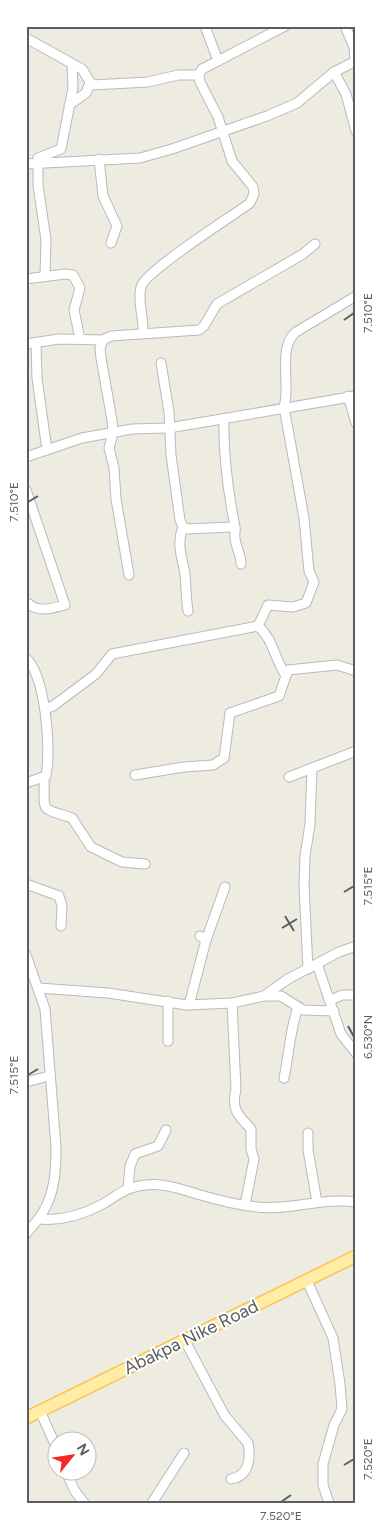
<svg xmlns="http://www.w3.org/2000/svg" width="382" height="1529" font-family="Figtree,sans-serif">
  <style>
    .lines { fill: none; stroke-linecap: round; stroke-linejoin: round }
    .minor-casing { stroke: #b7babf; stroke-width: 11 }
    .major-casing { stroke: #fac34e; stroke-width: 14 }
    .minor { stroke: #fff; stroke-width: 9 }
    .major { stroke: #ffeda5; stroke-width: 11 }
    .ticks { fill: none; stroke: #5a5e63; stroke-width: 2 }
    .labels { text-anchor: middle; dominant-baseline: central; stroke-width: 4; stroke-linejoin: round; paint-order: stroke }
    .street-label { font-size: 18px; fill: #5a5e63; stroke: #fff }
    .neatline { fill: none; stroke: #5a5e63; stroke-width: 2 }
    .ticks-label { font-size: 12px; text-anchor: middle; fill: #5a5e63 }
  </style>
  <rect width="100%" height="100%" fill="#eeebe1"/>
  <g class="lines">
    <defs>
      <g id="minor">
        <polyline points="205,26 218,61"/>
        <polyline points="345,26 354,47 355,61"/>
        <polyline points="26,38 82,69 92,85 148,82 178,75 199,75"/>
        <polyline points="334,72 346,94 356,131"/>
        <polyline points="69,105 86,93 90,83"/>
        <polyline points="99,159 103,196 117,226 111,243"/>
        <polyline points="26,164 140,158 172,149 267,116 297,103 334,72 356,61"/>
        <polyline points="45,276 46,240 38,185 38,158 61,149 73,88 72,64"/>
        <polyline points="26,279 65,274 73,275 80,288 74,310 80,339"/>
        <path d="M143,333C144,317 137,302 141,287C145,271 231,217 250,203L254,194L253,187L232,161L218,117L200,82L199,75L202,69L210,65L285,26"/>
        <polyline points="103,340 100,348 101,358 112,420 113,433 109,448 114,468 116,499 129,575"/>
        <polyline points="26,344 59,339 103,340 111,336 199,330 204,326 217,304 303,254 315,244"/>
        <polyline points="36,344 37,378 47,450"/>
        <polyline points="161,363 169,412 171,455 180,520 183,527 188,529 231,527"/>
        <polyline points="348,396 356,423"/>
        <path d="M224,419C223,455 228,491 235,527C236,531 234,534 235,538C236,548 241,554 241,564"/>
        <polyline points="26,457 82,438 132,429 169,428 356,396"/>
        <path d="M26,490L65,605C53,608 39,613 29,604"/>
        <path d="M183,527C176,545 182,556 185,574C186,586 186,598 188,611"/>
        <path d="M258,626C274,640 274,658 285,674"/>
        <path d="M26,658C46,677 51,749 46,776L26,783"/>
        <path d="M45,709L53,706L96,674L112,654L258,626L268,605L293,607L306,603L314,582L309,571L304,518L284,407C291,386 277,347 296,332L356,296"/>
        <polyline points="135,775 184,767 213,765 224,758 230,713 279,696 288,670 337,665 356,671"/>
        <polyline points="289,777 356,751"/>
        <path d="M44,778C45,813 38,807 72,818L91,847L122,862L145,864"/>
        <polyline points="26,884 59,896 62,906 61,926"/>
        <polyline points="206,940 225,887"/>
        <path d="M26,955L45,1009L56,1147C56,1170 55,1192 43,1212C39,1220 31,1227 26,1234"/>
        <polyline points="317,964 341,1034 356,1053"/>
        <polyline points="308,969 304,886 305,856 310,824 312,768"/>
        <polyline points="39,988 108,993 187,1005 232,1003 264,996 288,979 339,952 356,946"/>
        <polyline points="265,996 281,996 303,1010 334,1011"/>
        <polyline points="331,1000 342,995 356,995"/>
        <path d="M232,1003L236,1089C231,1110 238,1115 251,1129V1149L254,1159L245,1205"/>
        <polyline points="189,1005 206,940 200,936"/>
        <polyline points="168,1041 168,1001"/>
        <path d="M284,1078C289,1054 290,1030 298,1007"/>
        <polyline points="26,1082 49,1076"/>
        <polyline points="308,1133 308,1150 317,1202"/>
        <polyline points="128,1188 130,1166 135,1154 158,1146 166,1130"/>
        <path d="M39,1219C60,1221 82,1215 101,1205C119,1195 123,1188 145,1185C164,1183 180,1189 197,1194C217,1200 237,1205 257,1207C290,1211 323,1197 356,1202"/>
        <polyline points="307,1281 333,1338 340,1384 342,1409 334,1425 323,1464 323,1485 329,1503"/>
        <path d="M185,1341L225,1416L248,1443C251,1459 249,1476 231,1479"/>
        <polyline points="40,1411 58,1451"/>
        <polyline points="66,1472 75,1491 84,1503"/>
        <polyline points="152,1503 184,1453"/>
      </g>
      <polyline id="major" points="26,1418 356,1256"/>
    </defs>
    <!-- minor casing -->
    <use href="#minor" class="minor-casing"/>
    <!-- major casing -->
    <use href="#major" class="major-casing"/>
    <!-- minor -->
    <use href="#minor" class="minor"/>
    <!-- major -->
    <use href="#major" class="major"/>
  </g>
  <!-- ticks -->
  <path class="ticks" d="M344,320L354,313M28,502L38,496M344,892L354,886M285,916L294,931M282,928L297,919M348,1026L354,1037M28,1075L38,1069M344,1465L354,1459M281,1502L291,1495"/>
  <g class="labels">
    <!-- street labels -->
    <g class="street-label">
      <text transform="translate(191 1337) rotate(-26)">Abakpa Nike Road</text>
    </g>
  </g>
  <!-- border -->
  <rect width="382" height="1529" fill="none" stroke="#ffffff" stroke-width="55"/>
  <!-- north arrow -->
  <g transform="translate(72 1456) rotate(60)"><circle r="24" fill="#ffffff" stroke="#bdbfc1"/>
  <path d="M0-4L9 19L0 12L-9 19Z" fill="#f32a22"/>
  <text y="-8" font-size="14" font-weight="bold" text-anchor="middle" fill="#5a5e63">N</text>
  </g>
  <rect x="28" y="28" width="326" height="1474" class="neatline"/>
  <g class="ticks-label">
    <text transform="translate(368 313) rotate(-90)" y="4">7.510°E</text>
    <text transform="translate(14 502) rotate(-90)" y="4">7.510°E</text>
    <text transform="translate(368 886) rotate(-90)" y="4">7.515°E</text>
    <text transform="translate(368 1037) rotate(-90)" y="4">6.530°N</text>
    <text transform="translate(14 1075) rotate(-90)" y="4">7.515°E</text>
    <text transform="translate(368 1459) rotate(-90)" y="4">7.520°E</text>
    <text x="281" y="1520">7.520°E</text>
  </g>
</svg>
